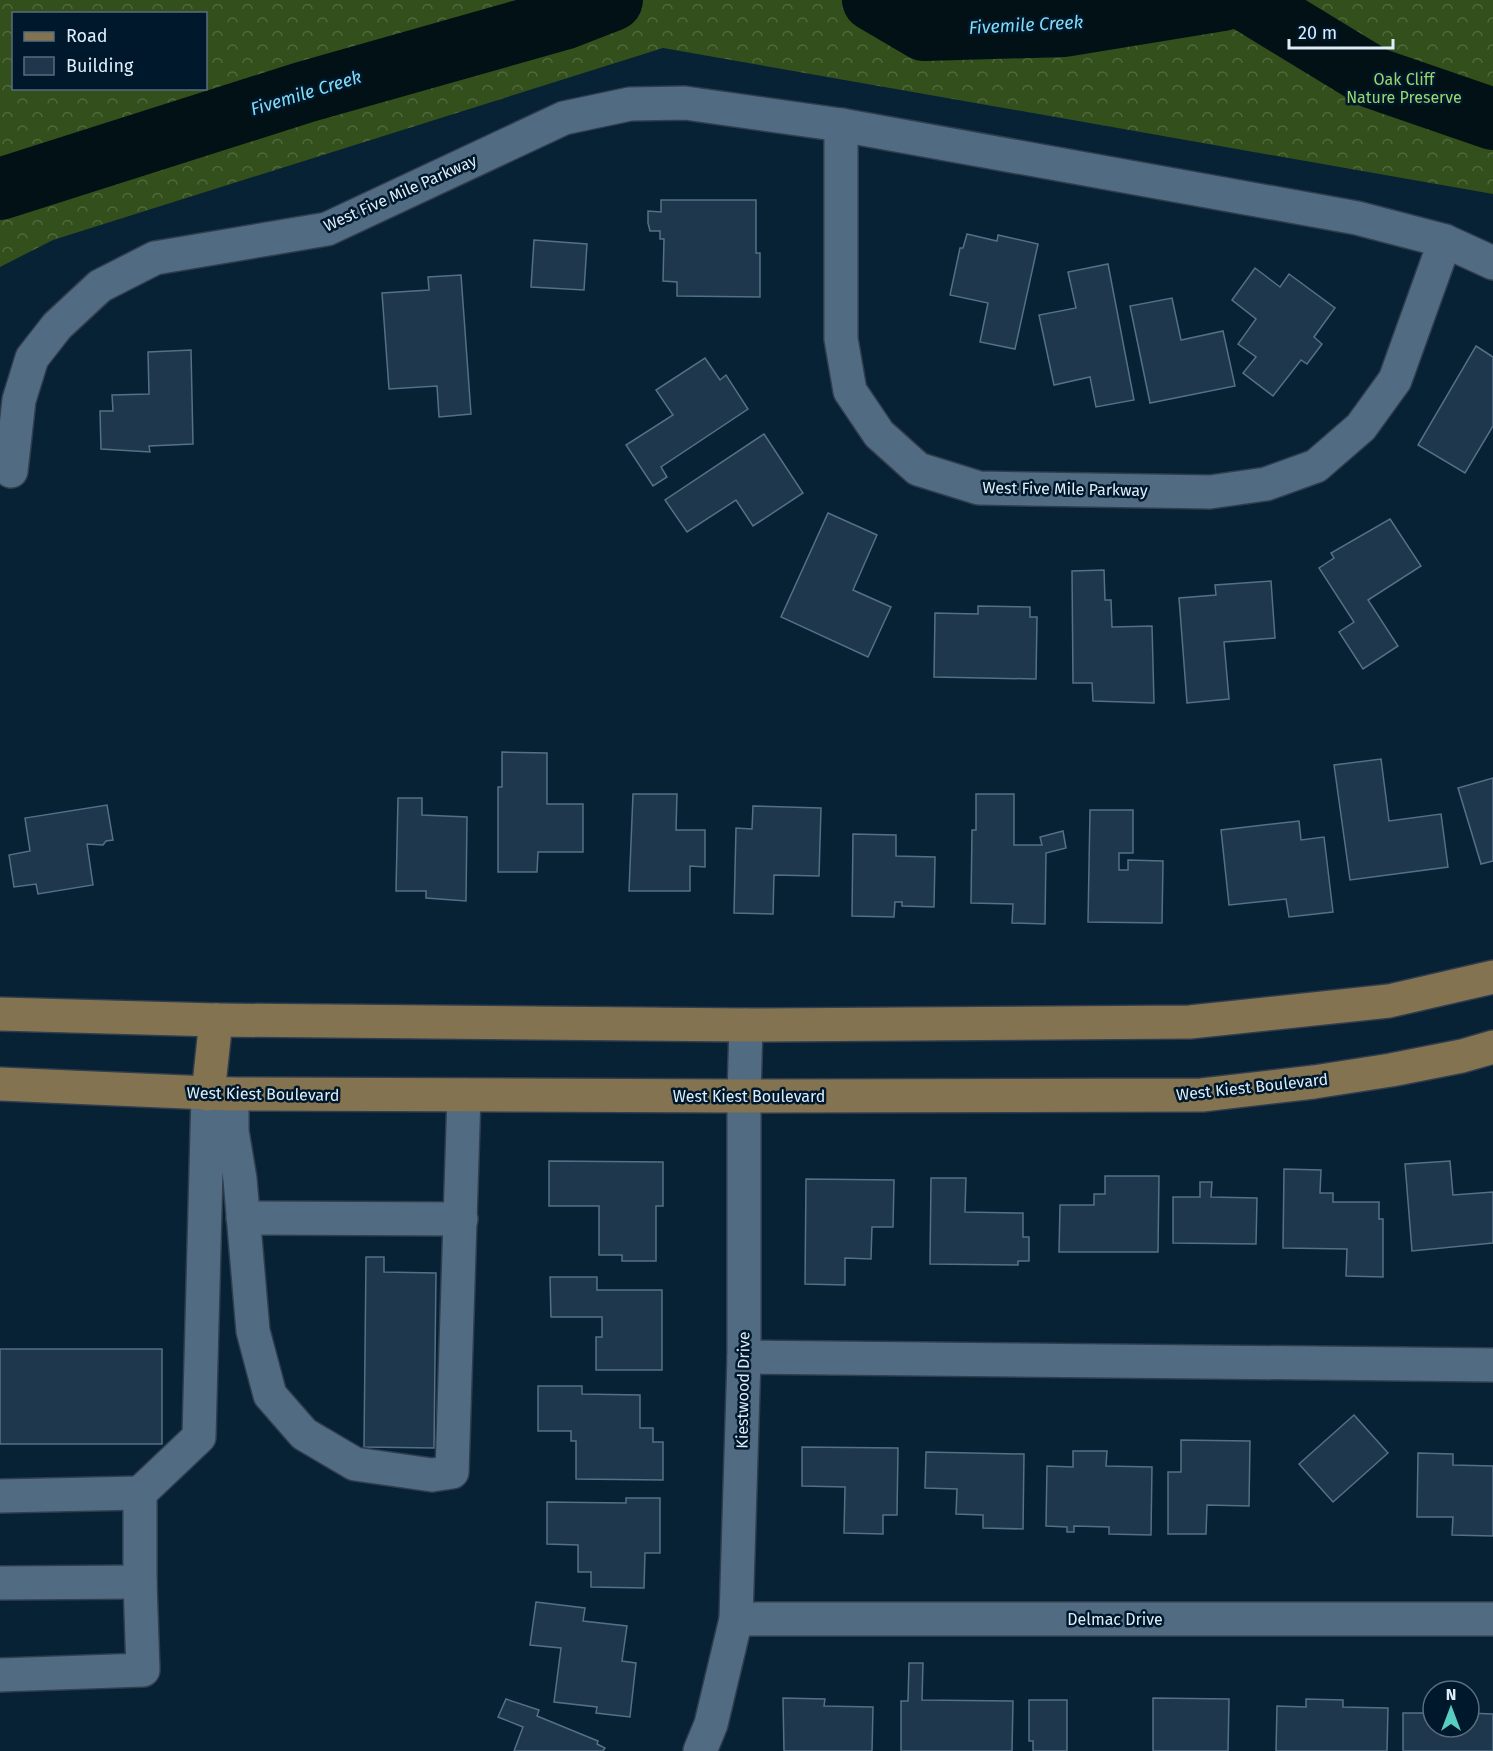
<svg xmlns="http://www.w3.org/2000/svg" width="1493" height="1751" font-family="'Fira Sans',sans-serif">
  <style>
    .forest { fill: url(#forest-crowns); fill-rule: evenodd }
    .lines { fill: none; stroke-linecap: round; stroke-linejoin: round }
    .river { stroke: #021115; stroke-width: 62 }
    .building { fill: #1e374c; stroke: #547087; stroke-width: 1.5 }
    .minor-casing { stroke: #313c4d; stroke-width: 36 }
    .major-casing { stroke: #313c4d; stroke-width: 36 }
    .minor { stroke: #506b82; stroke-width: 33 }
    .major { stroke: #847350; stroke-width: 33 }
    .labels { text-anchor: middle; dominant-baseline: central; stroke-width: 5; stroke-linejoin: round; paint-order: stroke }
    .park-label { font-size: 16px; fill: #9ad76b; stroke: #00182b }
    .street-label { font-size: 16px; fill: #ddedfa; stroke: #00182b }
    .water-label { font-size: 18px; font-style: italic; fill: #83dcf5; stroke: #00182b }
  </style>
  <defs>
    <pattern id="forest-crowns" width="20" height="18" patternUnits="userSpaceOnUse" patternTransform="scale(1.5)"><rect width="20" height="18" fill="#334f1b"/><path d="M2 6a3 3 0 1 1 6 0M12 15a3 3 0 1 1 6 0" fill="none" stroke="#50693d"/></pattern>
  </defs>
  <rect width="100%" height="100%" fill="#072135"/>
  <!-- forest -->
  <path class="forest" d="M0,0H1493V194L663,48L53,240L0,267ZM14,14H206V88H14Z"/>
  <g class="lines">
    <!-- river -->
    <g class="river">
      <polyline points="873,0 924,30 1064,26 1223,0"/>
      <polyline points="1246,0 1374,78 1493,119"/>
      <polyline points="0,189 305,92 563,19 612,0"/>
    </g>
  </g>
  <!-- building -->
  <g class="building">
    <polygon points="661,200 756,200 756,253 760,253 760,297 677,296 677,282 663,281 664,239 660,239 660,231 650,231 648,223 648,211 661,212"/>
    <polygon points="967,234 997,241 998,235 1038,244 1015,349 980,342 988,303 950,295 960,248 963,248"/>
    <polygon points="534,240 587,244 584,290 531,287"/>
    <polygon points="1108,264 1134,400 1096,407 1090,377 1054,385 1039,315 1076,308 1068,272"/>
    <polygon points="1255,268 1280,287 1289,274 1335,308 1314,337 1322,344 1307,364 1301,360 1273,396 1243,373 1256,357 1238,344 1256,319 1232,300"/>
    <polygon points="461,275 471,414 439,417 437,386 389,389 382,293 429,290 428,277"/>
    <polygon points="1172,298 1181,340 1223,331 1235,386 1150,403 1130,306"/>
    <polygon points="1476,346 1493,357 1493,426 1465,473 1418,445"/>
    <polygon points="191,350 193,444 149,446 150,452 101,449 100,411 113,411 112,395 149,394 148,352"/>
    <polygon points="705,358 720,380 726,375 748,409 661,467 667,477 653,486 626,445 673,415 656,390"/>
    <polygon points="764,434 803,493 753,526 736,500 687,532 665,500"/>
    <polygon points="828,513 877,535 853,590 891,607 868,657 781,617"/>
    <polygon points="1390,519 1421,566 1368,600 1398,646 1363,669 1339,632 1354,622 1319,568 1334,558 1331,553"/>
    <polygon points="1104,570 1105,600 1111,600 1112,627 1152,626 1154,703 1093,701 1092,683 1073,683 1072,571"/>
    <polygon points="1271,581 1275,638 1224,642 1229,699 1187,703 1179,598 1216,595 1215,585"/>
    <polygon points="978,606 1030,607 1030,617 1037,617 1036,679 934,677 935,613 978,614"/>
    <polygon points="502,752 547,753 547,804 583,804 583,852 538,852 537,872 498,872 498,787 502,787"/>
    <polygon points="1381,759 1389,821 1441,814 1448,867 1350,880 1334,765"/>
    <polygon points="1493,778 1493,861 1481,864 1458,788"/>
    <polygon points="633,794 677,794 676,830 705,830 705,867 690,866 690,891 629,891"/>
    <polygon points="976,794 1014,794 1014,845 1042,845 1040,837 1063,831 1066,848 1046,853 1045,924 1012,923 1013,904 971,903 972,830 976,830"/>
    <polygon points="398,798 422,798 422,815 467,817 466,901 426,898 426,891 396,891"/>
    <polygon points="107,805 113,840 106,841 103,845 87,844 93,885 38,894 36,884 14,887 9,855 30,851 25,818"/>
    <polygon points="753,806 821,808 819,876 774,875 773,914 734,913 736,828 752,829"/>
    <polygon points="1090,810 1133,810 1133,853 1119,853 1119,870 1128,870 1128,860 1163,861 1162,923 1088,922"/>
    <polygon points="1299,821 1301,840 1324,837 1333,912 1289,917 1286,899 1229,905 1221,830"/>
    <polygon points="853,834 896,835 896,856 935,857 934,907 902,906 902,902 895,902 894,917 852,916"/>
    <polygon points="549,1161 663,1162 663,1206 656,1206 656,1261 622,1261 622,1255 599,1255 599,1206 549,1206"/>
    <polygon points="1450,1161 1453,1195 1493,1192 1493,1243 1412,1251 1405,1164"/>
    <polygon points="1284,1169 1321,1170 1320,1193 1333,1193 1333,1202 1379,1202 1379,1219 1383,1219 1383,1277 1346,1276 1347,1249 1283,1248"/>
    <polygon points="1105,1176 1159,1176 1158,1252 1059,1252 1060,1205 1094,1205 1094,1194 1105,1194"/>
    <polygon points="931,1178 966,1178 965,1212 1023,1213 1023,1237 1029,1237 1029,1261 1018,1261 1018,1265 930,1264"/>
    <polygon points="806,1179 894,1180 893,1227 872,1227 871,1259 845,1258 845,1285 805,1284"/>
    <polygon points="1200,1182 1212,1182 1211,1197 1257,1198 1256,1244 1173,1243 1173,1197 1200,1197"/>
    <polygon points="366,1257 384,1257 384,1272 436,1273 434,1448 364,1447"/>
    <polygon points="550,1277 597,1277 597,1290 662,1290 662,1370 596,1370 596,1337 602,1337 602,1317 551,1317"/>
    <rect x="0" y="1349" width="162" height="95"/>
    <polygon points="538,1386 582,1386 582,1394 640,1395 640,1428 653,1428 653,1442 663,1442 663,1480 576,1479 576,1441 571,1441 571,1431 538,1431"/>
    <polygon points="1354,1415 1388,1453 1333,1502 1299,1464"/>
    <polygon points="1181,1440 1250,1441 1249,1506 1207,1505 1206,1534 1168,1534 1168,1472 1181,1472"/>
    <polygon points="802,1447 898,1448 897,1515 883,1515 883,1534 844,1533 845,1487 802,1486"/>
    <polygon points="1073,1451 1107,1451 1106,1466 1152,1467 1151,1535 1109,1534 1109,1527 1074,1526 1074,1532 1067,1532 1067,1527 1046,1526 1047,1466 1073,1467"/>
    <polygon points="926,1452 1024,1454 1023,1529 983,1528 983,1515 956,1514 957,1489 925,1488"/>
    <polygon points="1418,1453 1453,1454 1453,1465 1493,1466 1493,1536 1452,1535 1453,1517 1417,1517"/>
    <polygon points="626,1498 660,1498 660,1553 645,1553 644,1588 591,1587 591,1572 578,1572 578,1545 547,1544 547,1502 626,1503"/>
    <polygon points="536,1602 585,1608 583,1621 627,1626 622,1661 636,1663 630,1717 596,1713 597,1707 554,1702 561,1648 530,1645"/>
    <polygon points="909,1663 923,1663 922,1700 1013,1701 1012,1751 901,1751 901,1701 908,1701"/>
    <polygon points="783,1698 825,1699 824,1706 873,1707 872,1751 784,1751"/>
    <polygon points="1153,1698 1229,1699 1228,1751 1153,1751"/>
    <polygon points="506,1699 539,1710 537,1716 598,1741 597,1744 605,1748 603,1751 514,1751 523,1727 498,1717"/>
    <polygon points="1306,1699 1343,1700 1343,1707 1388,1708 1387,1751 1276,1751 1277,1706 1306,1707"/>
    <polygon points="1029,1700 1067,1700 1067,1751 1033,1751 1033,1741 1029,1741"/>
    <polygon points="1403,1713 1433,1713 1433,1727 1469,1727 1469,1713 1493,1714 1493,1751 1403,1751"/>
  </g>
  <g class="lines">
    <defs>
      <g id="minor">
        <polyline points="841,125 841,339 850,391 879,434 918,469 979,488 1210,492 1266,484 1316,466 1361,427 1395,380 1445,241"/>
        <polyline points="11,471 19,400 32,358 57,326 100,286 155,258 327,229 564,118 630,104 685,103 841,125 1357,218 1445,241 1493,263"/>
        <polyline points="232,1094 232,1131 240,1179 253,1331 270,1395 304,1434 355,1464 432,1475 452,1472 464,1095"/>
        <polyline points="243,1218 461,1219"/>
        <polyline points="744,1357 1493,1365"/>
        <polyline points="0,1496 140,1493"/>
        <polyline points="0,1583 140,1582"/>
        <polyline points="736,1619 1493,1619"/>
        <polyline points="0,1675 143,1670 140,1582 140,1493 199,1437 208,1094"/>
        <polyline points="700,1751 711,1724 736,1619 744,1357 744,1096 746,1025"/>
      </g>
      <g id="major">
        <polyline points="0,1014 216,1020 746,1025 1190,1022 1389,1001 1493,977"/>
        <polyline points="0,1084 232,1094 744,1096 1202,1095 1314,1082 1391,1070 1462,1056 1493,1047"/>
        <polyline points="208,1094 216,1020"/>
      </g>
    </defs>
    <!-- minor casing -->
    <use href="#minor" class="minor-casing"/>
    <!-- major casing -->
    <use href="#major" class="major-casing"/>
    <!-- minor -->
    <use href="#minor" class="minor"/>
    <!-- major -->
    <use href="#major" class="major"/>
  </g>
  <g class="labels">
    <!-- park labels -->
    <g class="park-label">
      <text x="1404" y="79">Oak Cliff<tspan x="1404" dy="18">Nature Preserve</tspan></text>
    </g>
    <!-- street labels -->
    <g class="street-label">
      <text transform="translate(400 193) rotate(-24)">West Five Mile Parkway</text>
      <text transform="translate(1065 489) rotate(1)">West Five Mile Parkway</text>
      <text transform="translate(1252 1087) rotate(-6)">West Kiest Boulevard</text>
      <text transform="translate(263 1094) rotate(1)">West Kiest Boulevard</text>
      <text x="749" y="1096">West Kiest Boulevard</text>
      <text transform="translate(743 1390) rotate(-89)">Kiestwood Drive</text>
      <text x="1115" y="1619">Delmac Drive</text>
    </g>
    <!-- water labels -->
    <g class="water-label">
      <text transform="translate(1026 25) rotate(-3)">Fivemile Creek</text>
      <text transform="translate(306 93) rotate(-17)">Fivemile Creek</text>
    </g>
  </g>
  <!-- legend -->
  <rect x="12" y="12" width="195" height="78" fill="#00182b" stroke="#586d7e" stroke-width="1.5"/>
  <rect x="24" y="32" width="30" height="9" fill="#847350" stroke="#586d7e" stroke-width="1.5"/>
  <text x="66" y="42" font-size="18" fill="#ddedfa">Road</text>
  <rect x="24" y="57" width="30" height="18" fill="#1e374c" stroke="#586d7e" stroke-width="1.5"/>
  <text x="66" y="72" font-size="18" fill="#ddedfa">Building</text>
  <!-- north arrow -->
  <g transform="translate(1451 1709)"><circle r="28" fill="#00182b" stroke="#586d7e" stroke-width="1.5"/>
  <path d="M0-4.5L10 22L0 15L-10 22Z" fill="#57cec1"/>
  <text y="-9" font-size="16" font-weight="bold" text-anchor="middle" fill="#ddedfa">N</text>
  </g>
  <!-- scale -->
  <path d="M1289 39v9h104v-9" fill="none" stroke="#ddedfa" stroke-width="3"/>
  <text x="1298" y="39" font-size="18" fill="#ddedfa" stroke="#00182b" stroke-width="4.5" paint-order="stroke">20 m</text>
</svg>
